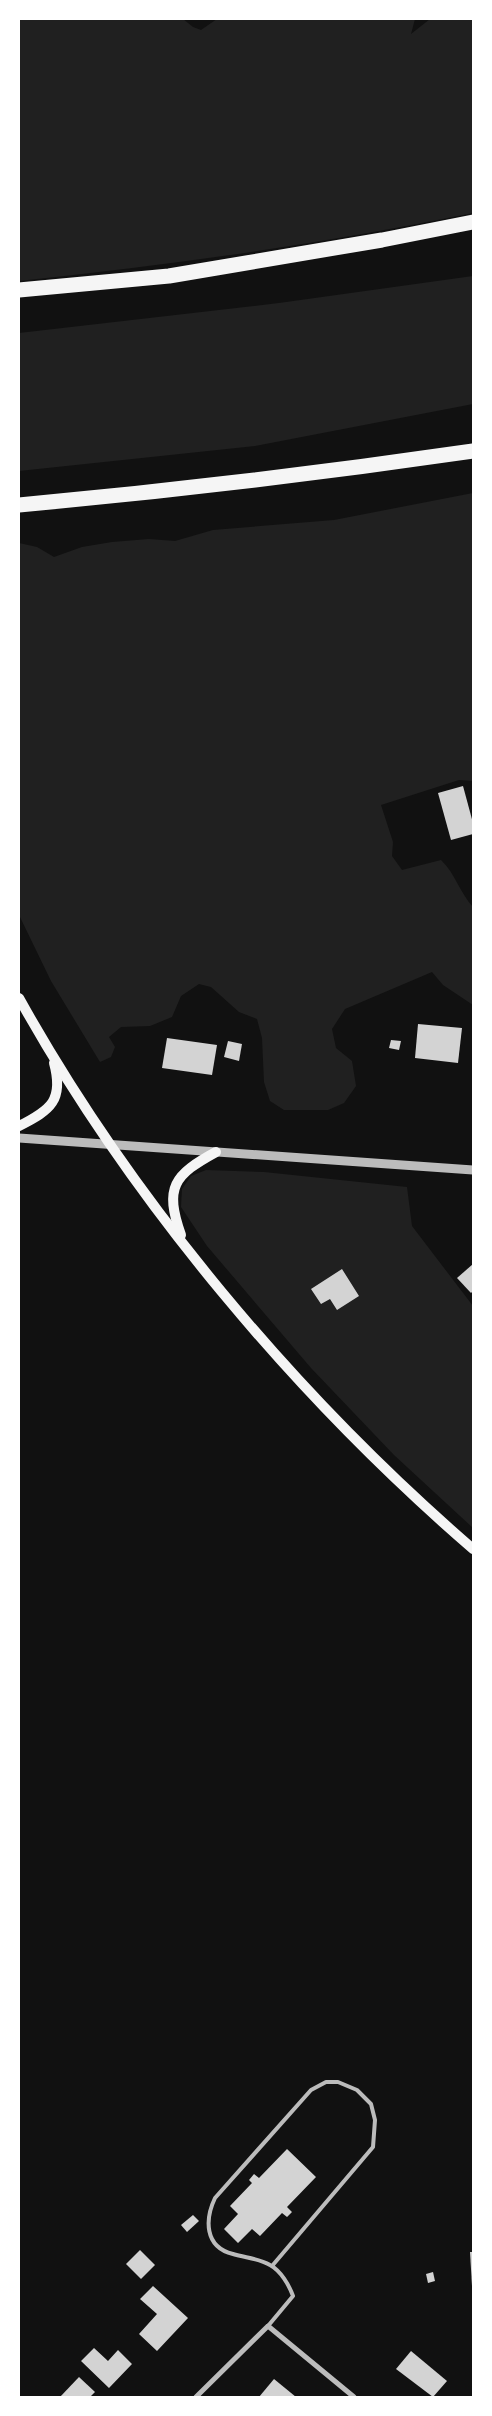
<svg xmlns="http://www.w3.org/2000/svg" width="492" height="2416" font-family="'Zilla Slab',serif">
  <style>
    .green { fill: #202020 }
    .building { fill: #d3d3d3 }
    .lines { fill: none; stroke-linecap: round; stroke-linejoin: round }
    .service { stroke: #bcbcbc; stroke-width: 4 }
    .minor { stroke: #bcbcbc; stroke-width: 5 }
    .tertiary { stroke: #bcbcbc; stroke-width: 9 }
    .secondary { stroke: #f5f5f5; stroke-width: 10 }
    .motorway { stroke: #f5f5f5; stroke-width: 15 }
  </style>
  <rect width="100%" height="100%" fill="#111"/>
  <!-- green -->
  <g class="green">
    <path d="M19,19H183L193,27L201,30L217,19H415L411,34L430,19H473V213C323,244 171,265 19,281Z"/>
    <polygon points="473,276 473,404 255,446 19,471 19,333 279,303"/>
    <path d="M473,493V781L459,780L381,805L393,842L392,856L402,870L441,860C455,873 460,893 473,907V1005L443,985L432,972L345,1009L332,1029L336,1048L352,1061L356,1086L344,1103L328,1110H284L270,1101L264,1082L262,1038L257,1019L239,1012L211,987L199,984L181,996L172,1017L150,1026L121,1027L109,1037L115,1047L111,1057L100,1062L51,981L19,915V543L37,547L54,557L82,547L112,542L149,539L175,541L213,530L334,520Z"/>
    <polygon points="206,1170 264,1172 407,1187 412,1226 473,1306 473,1528 394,1455 311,1368 207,1246 181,1207 182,1189 191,1176"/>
  </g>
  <!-- building -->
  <g class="building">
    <polygon points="463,786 473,823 473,834 451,840 438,793"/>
    <polygon points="418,1024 462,1028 458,1063 415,1058"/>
    <polygon points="167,1038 217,1045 212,1075 162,1068"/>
    <polygon points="391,1040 401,1041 399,1050 389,1048"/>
    <polygon points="228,1041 242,1044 239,1061 224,1057"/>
    <polygon points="473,1264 473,1291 471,1293 457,1278"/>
    <polygon points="342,1269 359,1296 337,1310 330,1299 321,1304 311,1289"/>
    <polygon points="287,2149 316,2177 287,2207 292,2212 287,2217 282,2213 260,2236 252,2229 238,2243 224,2229 238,2214 230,2206 252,2183 249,2180 254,2174 259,2178"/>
    <polygon points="193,2215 199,2221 187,2232 181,2225"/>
    <polygon points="140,2250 155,2265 141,2279 126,2264"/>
    <polygon points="470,2252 473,2252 473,2286 472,2286"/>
    <polygon points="433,2272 435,2281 428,2283 426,2274"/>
    <polygon points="153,2286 188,2318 157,2351 139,2334 157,2314 140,2299"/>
    <polygon points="94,2348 108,2361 118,2350 132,2364 109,2388 81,2361"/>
    <polygon points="411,2351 447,2381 433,2397 396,2369"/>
    <polygon points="79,2377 95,2392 90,2397 60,2397"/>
    <polygon points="274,2379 296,2397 259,2397"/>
  </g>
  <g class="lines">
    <!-- service -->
    <path class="service" d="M268,2326L293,2296C289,2285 281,2271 270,2265C258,2258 246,2258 233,2254C204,2247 205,2219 215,2198L311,2090L326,2082H338L357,2090L371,2104L375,2120L373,2147L272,2266"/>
    <!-- minor -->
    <polyline class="minor" points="196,2397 268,2326 354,2397"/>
    <!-- tertiary -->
    <polyline class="tertiary" points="19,1138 473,1170"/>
    <!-- secondary -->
    <g class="secondary">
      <path d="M19,998C132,1201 297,1397 473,1549"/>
      <path d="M19,1126C51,1110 64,1100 54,1063"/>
      <path d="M181,1235C164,1187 174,1175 216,1152"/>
    </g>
    <!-- motorway -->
    <g class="motorway">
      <polyline points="19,290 169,276 382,240 473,222"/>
      <path d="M19,505C171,491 322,473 473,451"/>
    </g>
  </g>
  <!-- border -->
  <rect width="492" height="2416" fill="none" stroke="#ffffff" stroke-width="40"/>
</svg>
